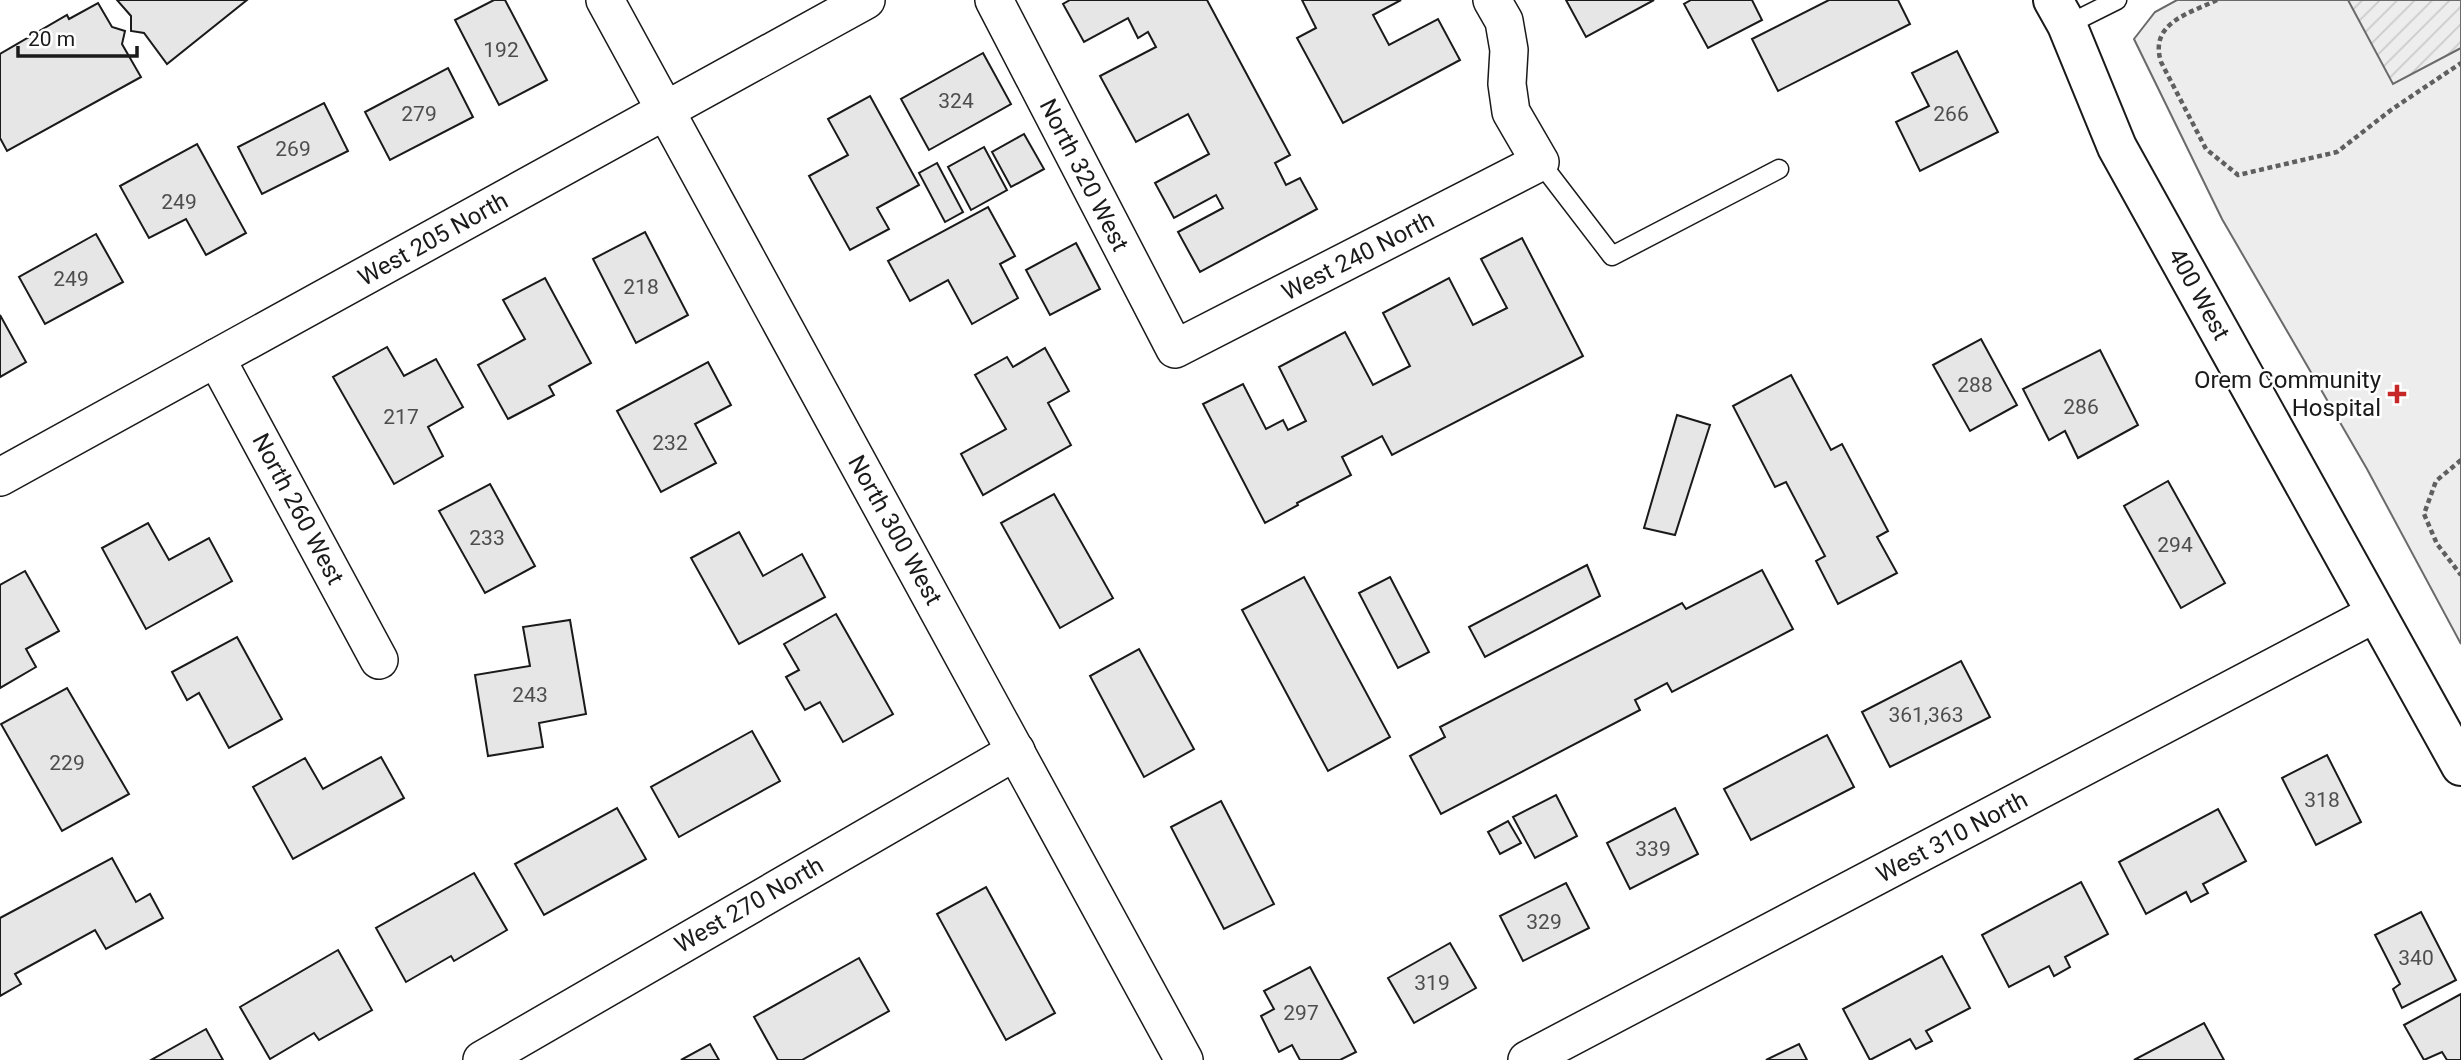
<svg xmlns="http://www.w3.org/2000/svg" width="2461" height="1060" font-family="Roboto,sans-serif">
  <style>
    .built { fill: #ededed; stroke: #6a6a6a; stroke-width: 2 }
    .garden { fill: url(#garden-furrows); stroke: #6a6a6a; stroke-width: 2 }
    .building { fill: #e6e6e6; stroke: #1a1a1a; stroke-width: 2 }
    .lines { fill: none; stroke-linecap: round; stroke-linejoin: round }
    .lane-casing { stroke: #1a1a1a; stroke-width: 21 }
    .street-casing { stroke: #1a1a1a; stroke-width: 40 }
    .secondary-casing { stroke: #1a1a1a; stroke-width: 42 }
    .path { stroke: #5f5f5f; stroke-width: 4.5; stroke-dasharray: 5 3.5; stroke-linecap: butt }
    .lane { stroke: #fff; stroke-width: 18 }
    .street { stroke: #fff; stroke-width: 37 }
    .secondary { stroke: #fff; stroke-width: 38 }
    .poi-dot { fill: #c62828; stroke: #fff; stroke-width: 2.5 }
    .labels { text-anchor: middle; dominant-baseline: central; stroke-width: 5; stroke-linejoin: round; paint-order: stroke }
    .number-label { font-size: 21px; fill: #4d4d4d }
    .street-label { font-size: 24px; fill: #1a1a1a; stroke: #fff }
    .poi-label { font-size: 24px; fill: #1a1a1a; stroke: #fff; text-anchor: end }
  </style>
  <defs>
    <pattern id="garden-furrows" width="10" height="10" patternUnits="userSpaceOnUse" patternTransform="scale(1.75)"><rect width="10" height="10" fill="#ededed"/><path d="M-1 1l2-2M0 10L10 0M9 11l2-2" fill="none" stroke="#cbcbcb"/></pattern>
  </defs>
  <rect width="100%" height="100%" fill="#fff"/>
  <!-- built -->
  <polygon class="built" points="2177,0 2461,0 2461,644 2367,469 2222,219 2134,39 2155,12"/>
  <!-- garden -->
  <polygon class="garden" points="2348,0 2461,0 2461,48 2393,84"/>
  <!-- building -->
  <g class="building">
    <polygon points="117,0 247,0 167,64 144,33 131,31 131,16"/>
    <polygon points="494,0 505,0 547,80 499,105 455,20"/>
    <polygon points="1070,0 1207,0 1290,155 1275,163 1286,185 1300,178 1317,209 1200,272 1178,232 1223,208 1216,195 1174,218 1155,183 1209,154 1188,114 1136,142 1100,76 1156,47 1148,32 1138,38 1128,18 1084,42 1063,4"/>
    <polygon points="1302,0 1401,0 1373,15 1389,45 1438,19 1460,60 1343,123 1297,38 1316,28"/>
    <polygon points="1566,0 1654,0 1586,37"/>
    <polygon points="1691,0 1752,0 1762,20 1708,48 1684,4"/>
    <polygon points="1829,0 1898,0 1910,24 1778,91 1752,39"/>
    <polygon points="98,3 112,27 125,31 122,44 141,77 7,151 0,138 0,54 67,15 69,19"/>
    <polygon points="1957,51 1998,132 1920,171 1896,122 1929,106 1912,73"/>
    <polygon points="983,53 1011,104 929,150 901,99"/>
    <polygon points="448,68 473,117 390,160 365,112"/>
    <polygon points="870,96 919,185 877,208 889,229 850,250 809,176 848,155 828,119"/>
    <polygon points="324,103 348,151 262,194 238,147"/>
    <polygon points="1024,134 1044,169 1011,187 992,152"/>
    <polygon points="197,144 246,233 206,255 186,219 149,238 120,186"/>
    <polygon points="984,147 1007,190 971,210 948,167"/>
    <polygon points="937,163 963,212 945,222 919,173"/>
    <polygon points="988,207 1015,256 1000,264 1018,298 972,324 948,280 910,301 888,261"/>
    <polygon points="645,232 688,315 636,343 593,259"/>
    <polygon points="96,234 123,282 45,324 19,277"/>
    <polygon points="1522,238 1583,356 1392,455 1382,436 1342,457 1351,475 1297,503 1298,505 1265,523 1203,404 1243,384 1266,429 1283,420 1288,430 1306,421 1279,367 1345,332 1373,385 1410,366 1383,313 1449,278 1473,325 1507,308 1481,259"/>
    <polygon points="1076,243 1100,289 1050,315 1026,270"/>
    <polygon points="545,278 591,363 549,386 554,395 508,419 478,365 525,339 503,300"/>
    <polygon points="0,315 26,362 0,377"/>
    <polygon points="1981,339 2017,405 1970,431 1933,365"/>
    <polygon points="387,347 404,376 436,359 463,407 428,427 443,456 394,484 333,377"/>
    <polygon points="1045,348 1069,391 1048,403 1071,445 983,495 961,454 1006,429 975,375 1007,357 1013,367"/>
    <polygon points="2100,350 2138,425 2078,458 2065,431 2049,440 2023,389"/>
    <polygon points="708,362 731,405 695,424 716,463 661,492 617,411"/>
    <polygon points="1791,375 1831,450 1842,444 1888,531 1877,537 1897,573 1838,604 1816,561 1825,556 1786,482 1775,487 1733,406"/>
    <polygon points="1677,415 1710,425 1675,535 1644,528"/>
    <polygon points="2168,481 2225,583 2181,608 2124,506"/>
    <polygon points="490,484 535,566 485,593 439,511"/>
    <polygon points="1054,494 1113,598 1060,628 1001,523"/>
    <polygon points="148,523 169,560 209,538 232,581 146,629 102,548"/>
    <polygon points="739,532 763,576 802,554 825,597 739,644 691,558"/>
    <polygon points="1587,565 1600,596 1485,657 1469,627"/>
    <polygon points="1762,570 1793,629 1672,692 1667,683 1635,700 1640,710 1441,814 1410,756 1445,737 1440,727 1682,603 1686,609"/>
    <polygon points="25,571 59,631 26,649 36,667 0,688 0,585"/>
    <polygon points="1304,577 1390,737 1328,771 1242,610"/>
    <polygon points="1390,577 1429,652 1398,668 1359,593"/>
    <polygon points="836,614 893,714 843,742 820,702 805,710 786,677 799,670 784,644"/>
    <polygon points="570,620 586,714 539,723 543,747 488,756 475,675 530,666 523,627"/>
    <polygon points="237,637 282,719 229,748 199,693 187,700 172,672"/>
    <polygon points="1139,649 1194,749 1144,777 1090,676"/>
    <polygon points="1961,661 1990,717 1890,767 1862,712"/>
    <polygon points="67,688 129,794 62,831 1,724"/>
    <polygon points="752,731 780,781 679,837 651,787"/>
    <polygon points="1827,735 1854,787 1751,840 1724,789"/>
    <polygon points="2327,755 2361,822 2316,845 2282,778"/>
    <polygon points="381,757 404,798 293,859 253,787 305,758 323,789"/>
    <polygon points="1556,795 1577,836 1535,858 1513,817"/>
    <polygon points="1221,801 1274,904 1224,929 1171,827"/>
    <polygon points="617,808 646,859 544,915 515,864"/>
    <polygon points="1675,808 1698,854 1630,889 1607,843"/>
    <polygon points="2218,809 2246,861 2203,884 2208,893 2191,902 2186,892 2146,914 2119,862"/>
    <polygon points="1508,821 1521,843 1500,854 1488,832"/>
    <polygon points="112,858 136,902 150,894 163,918 106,949 95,930 15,974 21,984 0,996 0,918"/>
    <polygon points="474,873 507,930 454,961 451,956 406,982 376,928"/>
    <polygon points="2081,882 2108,934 2065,957 2070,967 2054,976 2049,966 2009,987 1982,935"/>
    <polygon points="1566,883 1589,928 1523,961 1500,916"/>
    <polygon points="986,887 1055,1013 1006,1040 937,914"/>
    <polygon points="2421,912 2456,980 2402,1008 2393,989 2400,984 2375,935"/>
    <polygon points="1450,943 1476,988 1414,1023 1388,978"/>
    <polygon points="338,950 372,1010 319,1040 314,1033 270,1059 240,1007"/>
    <polygon points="1942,956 1970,1008 1926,1031 1932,1041 1916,1049 1910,1039 1870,1060 1843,1009"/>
    <polygon points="859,958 889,1011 802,1060 778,1060 754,1017"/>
    <polygon points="1310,967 1356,1052 1340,1060 1300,1060 1292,1045 1279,1052 1261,1016 1274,1009 1264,991"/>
    <polygon points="2461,994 2461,1060 2447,1060 2442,1052 2424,1060 2404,1025"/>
    <polygon points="2204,1023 2224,1060 2134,1060"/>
    <polygon points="206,1029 223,1060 151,1060"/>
    <polygon points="710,1044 719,1060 681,1060"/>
    <polygon points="1799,1044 1807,1060 1766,1060"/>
  </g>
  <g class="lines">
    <defs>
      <g id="lane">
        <polyline points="2067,25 2117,0"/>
        <polyline points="1540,162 1612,256 1779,169"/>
      </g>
      <g id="street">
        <polyline points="605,0 1184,1060"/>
        <polyline points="994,0 1175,349 1540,162 1511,112 1507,84 1509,50 1504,21 1492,0"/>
        <polyline points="216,358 379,660"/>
        <polyline points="0,477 866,0"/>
        <polyline points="482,1060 1016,751"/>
        <polyline points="1527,1060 2376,613"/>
      </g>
      <polyline id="secondary" points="2053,0 2067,25 2117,147 2461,766"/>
    </defs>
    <!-- lane casing -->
    <use href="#lane" class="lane-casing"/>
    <!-- street casing -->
    <use href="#street" class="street-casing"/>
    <!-- secondary casing -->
    <use href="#secondary" class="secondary-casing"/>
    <!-- path -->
    <g class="path">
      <path d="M2217,0C2188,14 2149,23 2161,62L2206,149L2238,175L2337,152L2391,110L2461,63"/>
      <polyline points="2461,460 2436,481 2424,514 2437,544 2461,575"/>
    </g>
    <!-- lane -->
    <use href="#lane" class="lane"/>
    <!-- street -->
    <use href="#street" class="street"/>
    <!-- secondary -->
    <use href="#secondary" class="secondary"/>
  </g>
  <!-- markers -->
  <path class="poi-dot" d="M2393.5 383.5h7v7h7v7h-7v7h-7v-7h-7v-7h7z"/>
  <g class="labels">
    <!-- number labels -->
    <g class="number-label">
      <text x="501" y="50">192</text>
      <text x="956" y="101">324</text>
      <text x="419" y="114">279</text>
      <text x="1951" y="114">266</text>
      <text x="293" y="149">269</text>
      <text x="179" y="202">249</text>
      <text x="71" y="279">249</text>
      <text x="641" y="287">218</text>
      <text x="1975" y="385">288</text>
      <text x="2081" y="407">286</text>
      <text x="401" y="417">217</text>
      <text x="670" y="443">232</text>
      <text x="487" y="538">233</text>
      <text x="2175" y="545">294</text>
      <text x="530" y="695">243</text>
      <text x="1926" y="715">361,363</text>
      <text x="67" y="763">229</text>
      <text x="2322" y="800">318</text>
      <text x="1653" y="849">339</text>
      <text x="1544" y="922">329</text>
      <text x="2416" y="958">340</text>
      <text x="1432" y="983">319</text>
      <text x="1301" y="1013">297</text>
    </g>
    <!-- street labels -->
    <g class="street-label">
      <text transform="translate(1084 175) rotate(63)">North 320 West</text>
      <text transform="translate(433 239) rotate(-29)">West 205 North</text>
      <text transform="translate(1358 256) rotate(-27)">West 240 North</text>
      <text transform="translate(2199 294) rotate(61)">400 West</text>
      <text transform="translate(298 509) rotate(62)">North 260 West</text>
      <text transform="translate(895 530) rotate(61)">North 300 West</text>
      <text transform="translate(1952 837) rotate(-28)">West 310 North</text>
      <text transform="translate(749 905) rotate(-30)">West 270 North</text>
    </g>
    <!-- poi labels -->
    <g class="poi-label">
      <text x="2381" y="380">Orem Community<tspan x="2381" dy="28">Hospital</tspan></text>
    </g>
  </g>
  <!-- scale -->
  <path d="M18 46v10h119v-10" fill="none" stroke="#1a1a1a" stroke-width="3.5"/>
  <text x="28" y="46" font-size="21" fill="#1a1a1a" stroke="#ffffff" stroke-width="5" paint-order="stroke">20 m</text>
</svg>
